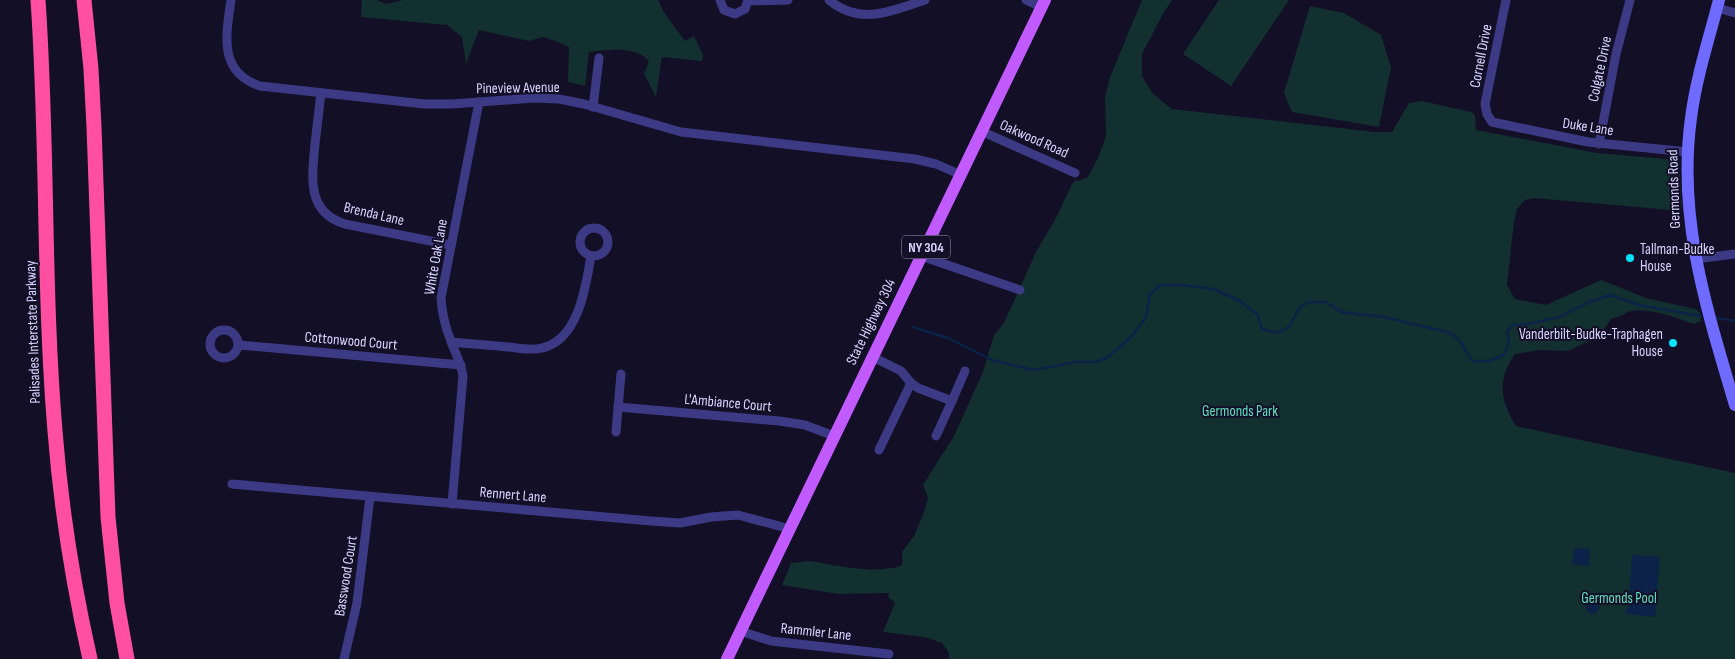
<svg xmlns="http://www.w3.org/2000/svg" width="1735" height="659" font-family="'Sofia Sans Condensed',sans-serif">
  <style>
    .green { fill: #12302f }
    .water { fill: #0c2248 }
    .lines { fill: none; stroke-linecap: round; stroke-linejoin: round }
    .stream { stroke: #0c2248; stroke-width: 2.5 }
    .street { stroke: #3d3a85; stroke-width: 9 }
    .secondary { stroke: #6f6bff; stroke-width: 12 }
    .primary { stroke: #c25bff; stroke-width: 12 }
    .highway { stroke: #ff4fa3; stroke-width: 15 }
    .poi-dot { fill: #00e5ff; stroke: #130f26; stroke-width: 2 }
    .labels { text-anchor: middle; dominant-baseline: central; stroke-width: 4; stroke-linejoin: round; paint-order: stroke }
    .shield { fill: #130f26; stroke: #9e99be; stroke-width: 1 }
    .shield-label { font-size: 14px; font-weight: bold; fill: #d9d4ff }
    .street-label { font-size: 15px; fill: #d9d4ff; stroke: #130f26 }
    .poi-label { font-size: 15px; fill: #d9d4ff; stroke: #130f26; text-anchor: start }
    .park-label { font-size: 15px; fill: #5fe0c0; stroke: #130f26 }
  </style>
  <rect width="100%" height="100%" fill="#130f26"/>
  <!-- green -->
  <g class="green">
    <path d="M362,0H377L386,4L403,0H658L665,14L685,41L694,36L703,55L702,61L662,57L656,97L644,74L649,61C635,45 608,50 589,52L585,86L568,82L569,47L556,41L543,37L529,41L479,30L466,64L462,37L447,25L361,17Z"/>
    <path d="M1142,0H1172L1163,14L1142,54V76L1153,94L1172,109L1375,132H1392L1409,103L1422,101L1471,112L1475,115L1476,130L1597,153L1679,160L1682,209L1674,208L1671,210L1534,198L1525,200L1517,209L1514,222L1507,285L1515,299L1546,305L1601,280L1646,298L1695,309L1700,313L1701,321L1694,324C1677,318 1649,307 1631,311C1624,313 1622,317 1612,318L1599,336L1568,351L1539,350L1515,354C1497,380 1500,400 1516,426L1735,473V659H949V653L942,643L924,637L883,632L895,603L888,597L889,593L839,594L782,585L791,563L810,561C839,566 873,574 901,566L903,561L902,558V552L914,536L923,515L928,498L923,485L954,436L983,372L994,335L1004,323L1036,252L1056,218L1072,184L1076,180L1079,181L1088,177L1098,158L1106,136L1105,98L1110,77Z"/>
    <polygon points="1219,0 1289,0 1231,86 1183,54"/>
    <polygon points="1310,6 1344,13 1381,35 1391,67 1379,127 1292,112 1284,93"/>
  </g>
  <!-- water -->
  <g class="water">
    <polygon points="1574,548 1590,549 1589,566 1572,564"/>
    <polygon points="1632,555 1660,557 1655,617 1626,614 1626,609 1628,609"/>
    <polygon points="1586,593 1600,594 1599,609 1595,614 1590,614 1586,610"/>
  </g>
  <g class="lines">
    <!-- stream -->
    <g class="stream">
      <polyline points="1718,318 1735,321"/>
      <polyline points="913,327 948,338 992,360 1034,370 1075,362 1094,362 1107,358 1133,335 1146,317 1150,294 1160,285 1182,285 1214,289 1240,301 1258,315 1262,329 1277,333 1289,327 1300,307 1309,302 1326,302 1341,312 1384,317 1451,333 1460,341 1472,361 1489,361 1504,355 1509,343 1507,331 1513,325 1528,324 1559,317 1589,302 1610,295 1639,305 1701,316"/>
    </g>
    <!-- street -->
    <g class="street">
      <path d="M231,0C226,35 218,72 260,86L424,104H452L534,98L559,99L584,104L681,132L915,159L936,164L961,175"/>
      <polyline points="720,0 724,10 735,14 745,9 748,0"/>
      <path d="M829,0C860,26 891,11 925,0"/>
      <polyline points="1026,0 1041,7"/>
      <polyline points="1506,0 1485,104 1487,114 1492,122 1588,142 1688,152"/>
      <polyline points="748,1 788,0"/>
      <polyline points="1717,8 1735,13"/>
      <path d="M321,93C319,110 317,127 315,144C312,177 306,212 345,224L451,245"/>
      <polyline points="593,107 599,58"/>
      <polyline points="981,131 1075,173"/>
      <polyline points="1599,144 1616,54 1630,0"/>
      <circle cx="594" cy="242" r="14"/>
      <polyline points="921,256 1020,290"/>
      <polyline points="1695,259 1735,254"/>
      <circle cx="224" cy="344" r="14"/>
      <path d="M451,342C470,344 489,345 508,347C519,348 531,351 542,348C579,340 586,285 591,256"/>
      <polyline points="239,345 461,365"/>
      <polyline points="873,357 901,371 911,383 918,388 952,401 936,436"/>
      <polyline points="952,401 965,371"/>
      <polyline points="618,407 779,421 805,425 834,436"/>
      <polyline points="616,432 621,374"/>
      <polyline points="879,450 911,383"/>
      <polyline points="232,484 651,521 680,523 711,517 738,515 790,529"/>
      <path d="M452,504L463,376C461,363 455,353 451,341C445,327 442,313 441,298L479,102"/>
      <polyline points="740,631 771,641 889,654"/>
      <polyline points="344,659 357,603 370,497"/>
    </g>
    <!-- secondary -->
    <path class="secondary" d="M1719,0C1709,39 1696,78 1691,118C1677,219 1707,310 1735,405"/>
    <!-- primary -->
    <polyline class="primary" points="727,659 1045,0"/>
    <!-- highway -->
    <g class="highway">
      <path d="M38,0C48,143 43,288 55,431C61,508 73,584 90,659"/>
      <polyline points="84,0 91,69 94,127 108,517 117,603 127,659"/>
    </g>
  </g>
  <!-- markers -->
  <g class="poi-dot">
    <circle cx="1630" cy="258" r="5"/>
    <circle cx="1673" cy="343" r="5"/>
  </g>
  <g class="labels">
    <!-- shield labels -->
    <rect class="shield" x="902" y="235.5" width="48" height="23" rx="4"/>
    <g class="shield-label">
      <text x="926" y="247">NY 304</text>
    </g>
    <!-- street labels -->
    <g class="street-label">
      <text transform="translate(1481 56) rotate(-79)">Cornell Drive</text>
      <text transform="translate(1600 69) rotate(-78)">Colgate Drive</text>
      <text transform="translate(518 88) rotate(-1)">Pineview Avenue</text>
      <text transform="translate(1588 127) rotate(9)">Duke Lane</text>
      <text transform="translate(1034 139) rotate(24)">Oakwood Road</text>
      <text transform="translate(1674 189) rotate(-92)">Germonds Road</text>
      <text transform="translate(374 214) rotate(13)">Brenda Lane</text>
      <text transform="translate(436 257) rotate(-80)">White Oak Lane</text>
      <text transform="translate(871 322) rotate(-64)">State Highway 304</text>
      <text transform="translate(33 332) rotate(-92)">Palisades Interstate Parkway</text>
      <text transform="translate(351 341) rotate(5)">Cottonwood Court</text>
      <text transform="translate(728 403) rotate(5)">L'Ambiance Court</text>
      <text transform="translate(513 495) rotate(5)">Rennert Lane</text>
      <text transform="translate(346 576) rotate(-81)">Basswood Court</text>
      <text transform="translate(816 632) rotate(6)">Rammler Lane</text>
    </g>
    <!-- poi labels -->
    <g class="poi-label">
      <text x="1640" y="249">Tallman-Budke<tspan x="1640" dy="17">House</tspan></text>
      <text x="1663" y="334" text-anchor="end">Vanderbilt-Budke-Traphagen<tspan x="1663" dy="17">House</tspan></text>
    </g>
    <!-- park labels -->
    <g class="park-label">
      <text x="1240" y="411">Germonds Park</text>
      <text x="1619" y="598">Germonds Pool</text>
    </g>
  </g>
</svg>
